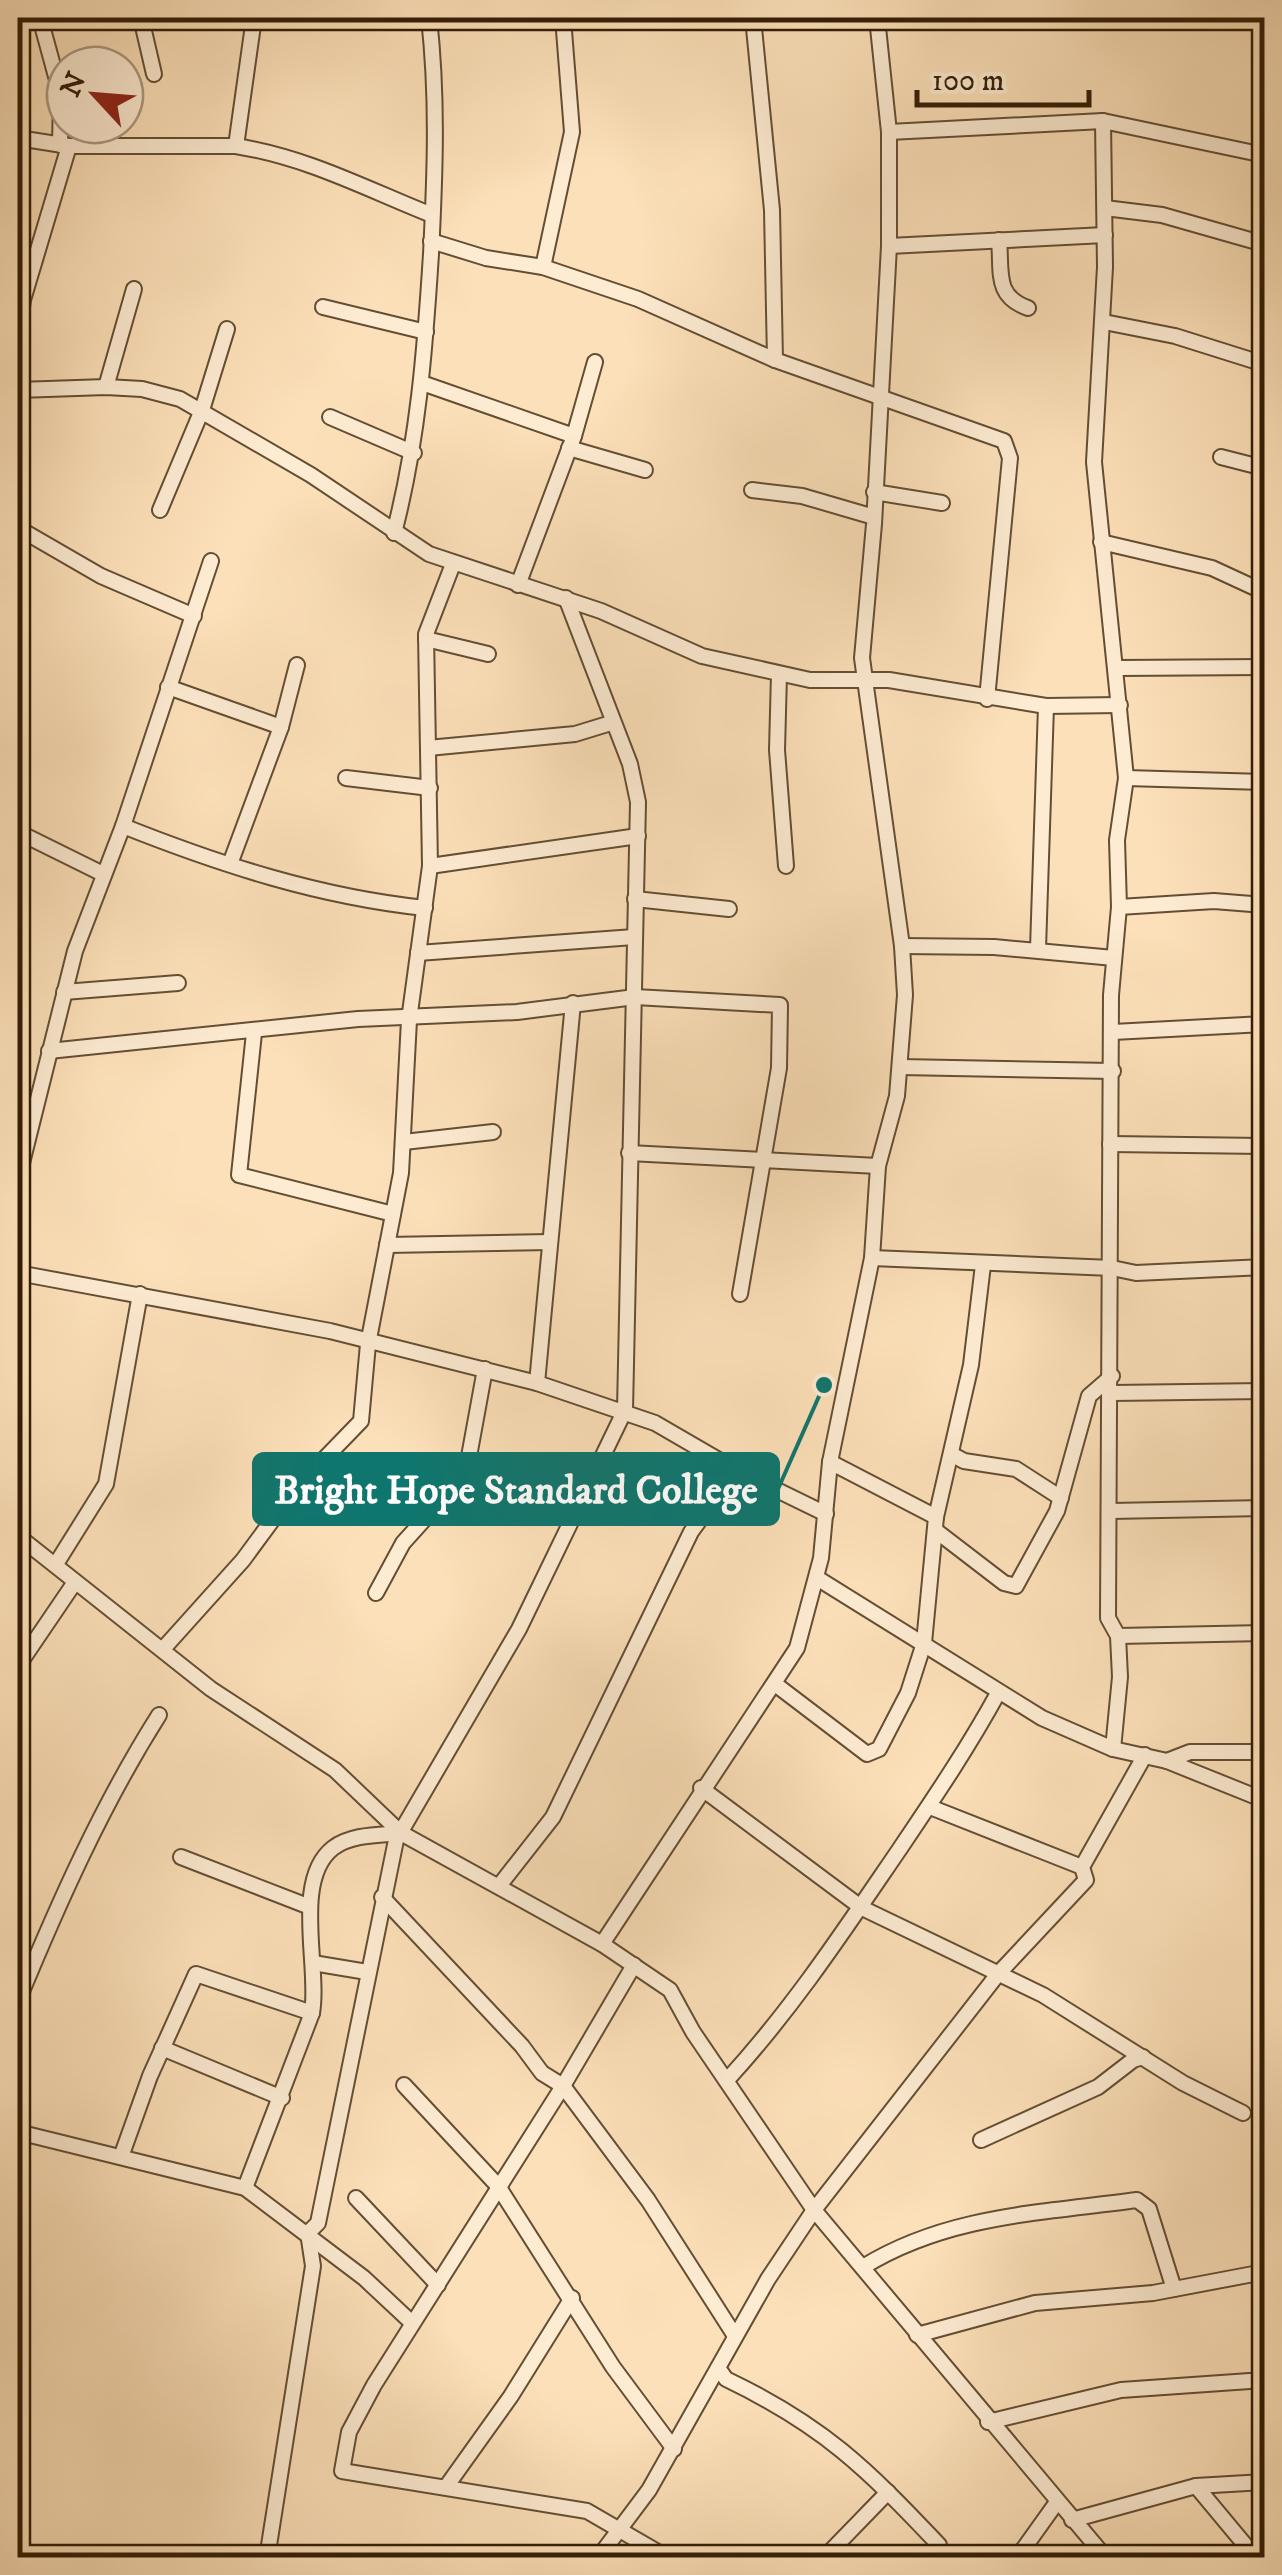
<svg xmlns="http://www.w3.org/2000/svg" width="1282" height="2575" font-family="'IM FELL DW Pica',serif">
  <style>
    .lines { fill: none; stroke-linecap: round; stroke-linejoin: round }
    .minor-casing { stroke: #644e33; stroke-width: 18 }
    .minor { stroke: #fdebd2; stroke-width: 14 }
    .leader { fill: none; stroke: #0f766e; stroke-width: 4 }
    .callout-dot { fill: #0f766e; stroke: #fdebd2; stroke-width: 4 }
    .callout { fill: #0f766e; stroke: #0f766e; stroke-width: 4 }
    .callout-label { font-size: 40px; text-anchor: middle; font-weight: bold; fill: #fff }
  </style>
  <rect width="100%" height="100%" fill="#fce0b9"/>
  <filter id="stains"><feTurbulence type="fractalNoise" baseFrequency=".002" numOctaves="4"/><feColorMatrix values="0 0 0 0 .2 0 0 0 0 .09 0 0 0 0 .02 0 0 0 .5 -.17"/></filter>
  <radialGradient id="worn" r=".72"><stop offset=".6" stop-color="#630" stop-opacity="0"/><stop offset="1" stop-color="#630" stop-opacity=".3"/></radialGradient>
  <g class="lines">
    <defs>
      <g id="minor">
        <polyline points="40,18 61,95 60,145"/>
        <polyline points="141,18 154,74"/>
        <polyline points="753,18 772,210 775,360"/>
        <polyline points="1103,121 1105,267 1094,462 1126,778 1117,840 1119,907 1111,995 1108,1618 1118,1636 1120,1677 1113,1749"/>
        <polyline points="889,132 1103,121 1264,155"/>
        <path d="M18,138L69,146H236C309,158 364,188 432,215"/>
        <polyline points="236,146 254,18"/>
        <polyline points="1105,208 1162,215 1264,244"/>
        <path d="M999,240C1002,272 994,296 1028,308"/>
        <polyline points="431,241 486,258 543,267 638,299 775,360 1004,441 1010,458 987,699"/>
        <polyline points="889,246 1105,235"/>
        <polyline points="543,267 572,132 563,18"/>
        <polyline points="323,307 426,332"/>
        <polyline points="1104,322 1175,336 1264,364"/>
        <polyline points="18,335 23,300 69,146"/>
        <polyline points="422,383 574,436"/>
        <polyline points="106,387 134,289"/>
        <polyline points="18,390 106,387 142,389 180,399 311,475 429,554 601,611 702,656 810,680 889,680 1046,706 1120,705"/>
        <polyline points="330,417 414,453"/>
        <polyline points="569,448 645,470"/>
        <polyline points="1221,457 1264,468"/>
        <polyline points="752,490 802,496 874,517"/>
        <polyline points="874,492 942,503"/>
        <polyline points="160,510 202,410 227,329"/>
        <polyline points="18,528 101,576 194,616"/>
        <path d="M394,533C418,441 425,349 431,254C435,174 438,98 429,18"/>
        <polyline points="1101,542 1212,568 1264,592"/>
        <polyline points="518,585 574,436 595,362"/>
        <polyline points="426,639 488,654"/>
        <polyline points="1118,668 1264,667"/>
        <polyline points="779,674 777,750 786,866"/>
        <polyline points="168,687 281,727"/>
        <polyline points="428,748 575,734 611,723"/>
        <polyline points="346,778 430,788"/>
        <polyline points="1126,778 1264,782"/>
        <path d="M123,826C221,865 320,897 425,908"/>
        <polyline points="18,832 103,874"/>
        <polyline points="230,864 281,727 297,665"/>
        <polyline points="430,866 638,836"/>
        <polyline points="635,899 729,909"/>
        <polyline points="1119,907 1214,901 1264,905"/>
        <polyline points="902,946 994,947 1114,958"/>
        <polyline points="1038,949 1046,706"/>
        <polyline points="418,953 634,937"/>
        <polyline points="64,992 178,983"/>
        <polyline points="1113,1032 1264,1024"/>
        <polyline points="254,1033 239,1175 393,1214"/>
        <polyline points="49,1051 358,1019 517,1012 635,997 780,1005 779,1068 740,1294"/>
        <polyline points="900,1067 1113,1071"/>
        <polyline points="404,1142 493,1132"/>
        <polyline points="1110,1144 1264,1146"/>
        <polyline points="629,1153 878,1166"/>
        <polyline points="18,1179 75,951 123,826 211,561"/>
        <polyline points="387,1245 550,1242"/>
        <polyline points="872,1258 1112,1268 1136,1273 1264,1267"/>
        <polyline points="18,1273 330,1331 537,1383 655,1423 736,1470 826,1514"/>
        <polyline points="537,1383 573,1003"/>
        <polyline points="1112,1393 1264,1391"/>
        <polyline points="951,1454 964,1461 1016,1469 1061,1498"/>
        <polyline points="830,1462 936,1517"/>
        <polyline points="1111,1511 1264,1508"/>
        <polyline points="935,1530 1004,1583 1016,1586 1057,1511 1089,1396 1112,1376"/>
        <polyline points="18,1536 211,1689 335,1770 401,1833 602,1944 670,1990 693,2032 814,2210 1106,2558"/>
        <polyline points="56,1564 106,1484 140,1294"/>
        <polyline points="817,1578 1042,1718 1113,1749 1167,1761 1264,1800"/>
        <polyline points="376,1593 403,1543 466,1473 485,1369"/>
        <polyline points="1118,1636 1264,1633"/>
        <polyline points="163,1649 243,1560 296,1488 361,1421 368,1344 401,1173 409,1020 430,866 426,634 453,564"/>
        <polyline points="18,1666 75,1582"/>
        <polyline points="775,1684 867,1754 879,1749 908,1693 924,1643 936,1517 971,1365 983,1265"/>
        <polyline points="1167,1761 1190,1752 1264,1752"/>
        <polyline points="701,1788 862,1908 1043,1995 1183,2083 1243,2113"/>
        <polyline points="930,1807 1082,1867"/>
        <polyline points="181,1857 310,1907"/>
        <polyline points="499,1886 553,1817 691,1532 736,1470"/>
        <polyline points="382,1897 522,2046 542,2073 563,2086 648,2200 735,2336"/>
        <polyline points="602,1944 797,1648 821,1558 830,1462 872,1258 878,1166 897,1096 905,995 902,946 862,658 874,524 889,246 889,132 877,18"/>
        <polyline points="313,1963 367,1972"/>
        <polyline points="634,1965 563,2086 374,2385 349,2432 342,2471 587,2511 668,2558"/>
        <path d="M18,2001C59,1902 102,1805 159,1715"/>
        <polyline points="162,2048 282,2098"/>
        <path d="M728,2079C793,2008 845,1929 899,1850C934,1798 968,1748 998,1693"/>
        <polyline points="404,2085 498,2186 613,2367 674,2449"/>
        <polyline points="18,2132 245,2188 364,2278 411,2322"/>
        <polyline points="981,2140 1098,2087 1133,2060 1143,2057"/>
        <polyline points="121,2157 150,2076 196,1974 312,2013"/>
        <path d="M245,2188L312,2013C320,1968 292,1880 333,1848C351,1834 380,1835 401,1833"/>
        <polyline points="356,2198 438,2285"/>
        <path d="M863,2267C947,2215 1042,2213 1137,2200L1149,2209L1174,2289"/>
        <polyline points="917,2335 1035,2303 1153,2293 1264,2272"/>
        <path d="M718,2368L726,2379C824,2426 866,2468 939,2545"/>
        <polyline points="988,2422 1121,2390 1264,2380"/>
        <polyline points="1196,2486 1256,2558"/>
        <polyline points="446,2487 511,2396 572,2298"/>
        <polyline points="1072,2520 1196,2486 1264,2482"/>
        <polyline points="267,2558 313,2266 308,2233 318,2223 396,1840 519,1629 625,1410 638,802 630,764 566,598"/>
        <polyline points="598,2558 649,2490 768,2279 814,2210 998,1974 1086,1880 1082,1867 1145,1755"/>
        <polyline points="824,2558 888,2492"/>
        <polyline points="1017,2558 1057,2502"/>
      </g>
    </defs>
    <!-- minor casing -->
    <use href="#minor" class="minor-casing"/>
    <!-- minor -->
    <use href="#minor" class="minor"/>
  </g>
  <!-- callouts -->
  <path class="leader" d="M824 1385L778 1489"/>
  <circle class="callout-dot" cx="824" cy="1385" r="10"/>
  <rect class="callout" x="254" y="1454" width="524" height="70" rx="10"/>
  <g class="callout-label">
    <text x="516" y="1503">Bright Hope Standard College</text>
  </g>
  <!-- margin -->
  <rect width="1282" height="2575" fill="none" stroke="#fce0b9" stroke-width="60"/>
  <rect x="20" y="20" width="1242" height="2535" fill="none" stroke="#321d06" stroke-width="5"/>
  <rect x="30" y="30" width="1222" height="2515" fill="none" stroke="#321d06" stroke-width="2.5"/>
  <!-- north arrow -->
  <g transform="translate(95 95) rotate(296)"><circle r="48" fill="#fdebd2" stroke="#ac9980" stroke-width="2.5"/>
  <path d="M0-8L18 38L0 25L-18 38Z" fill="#8f2418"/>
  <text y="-15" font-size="28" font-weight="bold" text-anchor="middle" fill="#321d06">N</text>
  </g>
  <!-- scale -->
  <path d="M917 90v15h172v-15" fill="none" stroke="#321d06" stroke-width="5"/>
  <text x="932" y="90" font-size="30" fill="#321d06" stroke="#fdebd2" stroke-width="8" paint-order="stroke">100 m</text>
  <rect width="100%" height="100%" filter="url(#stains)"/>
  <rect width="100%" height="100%" fill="url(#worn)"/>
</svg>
